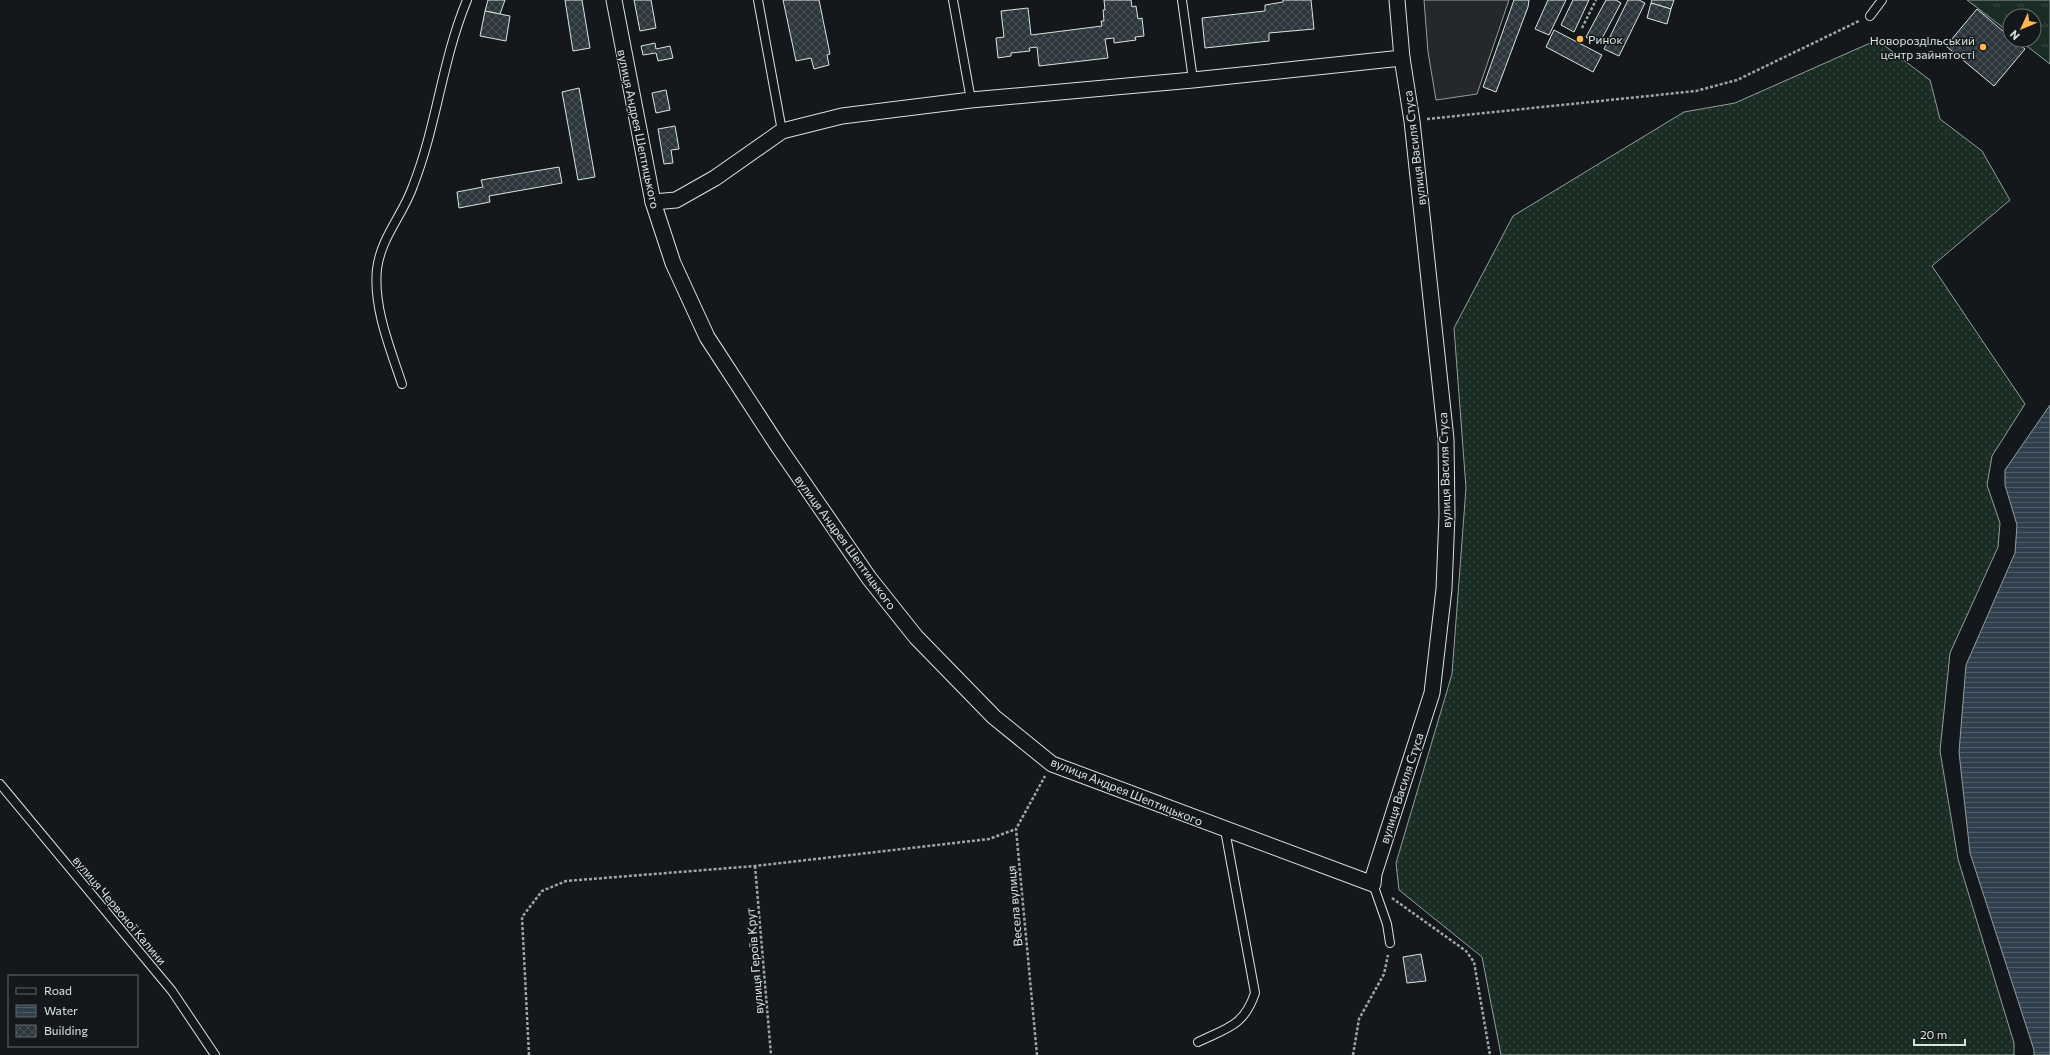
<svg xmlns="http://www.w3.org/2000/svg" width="2050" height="1055" font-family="Commissioner,sans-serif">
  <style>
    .grass { fill: url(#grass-tufts); stroke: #939e99 }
    .garden { fill: url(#garden-dots); stroke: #939e99 }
    .parking { fill: #24282b; stroke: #939e99 }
    .water { fill: url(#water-rules); stroke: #939e99 }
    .building { fill: url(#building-cross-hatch); stroke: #d8e6dc }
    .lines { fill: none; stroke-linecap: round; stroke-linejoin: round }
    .lane-casing { stroke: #d8e6dc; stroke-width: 10 }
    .street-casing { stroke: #d8e6dc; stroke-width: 17 }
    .path { stroke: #9da8a2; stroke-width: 2.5; stroke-dasharray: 3 2; stroke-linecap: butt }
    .lane { stroke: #14181c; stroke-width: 8 }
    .street { stroke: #14181c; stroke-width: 15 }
    .poi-dot { fill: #ffb74d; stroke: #14181c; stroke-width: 1.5 }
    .labels { text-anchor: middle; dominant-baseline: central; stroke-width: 3; stroke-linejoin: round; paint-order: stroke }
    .poi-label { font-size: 12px; fill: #d8e6dc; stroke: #14181c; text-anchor: start }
    .street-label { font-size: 12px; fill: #d8e6dc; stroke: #14181c }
  </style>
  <defs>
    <pattern id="grass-tufts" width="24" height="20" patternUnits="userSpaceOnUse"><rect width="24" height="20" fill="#1a2d24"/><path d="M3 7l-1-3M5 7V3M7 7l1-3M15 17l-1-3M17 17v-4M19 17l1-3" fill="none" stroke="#3b4b43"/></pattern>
    <pattern id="garden-dots" width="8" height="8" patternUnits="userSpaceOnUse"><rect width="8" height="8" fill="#1a2d24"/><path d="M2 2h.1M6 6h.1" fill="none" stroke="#3b4b43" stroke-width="1.8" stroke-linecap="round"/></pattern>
    <pattern id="water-rules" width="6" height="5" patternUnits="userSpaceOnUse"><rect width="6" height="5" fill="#2f3f4d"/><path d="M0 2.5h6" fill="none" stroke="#4c5b66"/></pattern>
    <pattern id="building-cross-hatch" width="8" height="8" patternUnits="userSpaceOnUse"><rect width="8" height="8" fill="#2c363c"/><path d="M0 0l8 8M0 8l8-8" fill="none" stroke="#4a5358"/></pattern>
  </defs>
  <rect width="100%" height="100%" fill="#14181c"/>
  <!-- grass -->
  <polygon class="grass" points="1967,0 2050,0 2050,64 2019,40 2034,40 2034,16 2010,16 2010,33"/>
  <!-- garden -->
  <polygon class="garden" points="1877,40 1930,80 1940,119 1982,151 2010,200 1932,266 2025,404 1992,456 1987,485 2000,523 1998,547 1950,653 1940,751 1958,859 2014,1043 2014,1055 1501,1055 1482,957 1399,890 1396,863 1452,674 1466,488 1454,328 1513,216 1684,112 1735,103"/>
  <!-- parking -->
  <polygon class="parking" points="1424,0 1509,0 1477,94 1436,100 1428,52"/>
  <!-- water -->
  <polygon class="water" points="2050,405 2050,1055 2034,1055 2034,1050 1970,853 1959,752 1966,665 2015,553 2017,525 2005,485 2005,470"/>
  <!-- building -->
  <g class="building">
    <polygon points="488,0 505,0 500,14 485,11"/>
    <polygon points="565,0 582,0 590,48 573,51"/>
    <polygon points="634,0 651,0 656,28 640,31"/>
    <polygon points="783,0 819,0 830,54 827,55 829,65 814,69 811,58 796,61"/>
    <polygon points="1104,0 1131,0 1132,7 1136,6 1138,19 1142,18 1144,36 1135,37 1136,40 1114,43 1114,38 1105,39 1108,58 1039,66 1037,47 1029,48 1030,51 1011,53 1011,56 998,58 996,38 1004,37 1001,11 1028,8 1031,35 1102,26 1101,21 1104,21 1103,10 1105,10"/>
    <polygon points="1283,0 1311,0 1314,29 1269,33 1269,41 1205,48 1202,18 1265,11 1265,5 1283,2"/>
    <polygon points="1514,0 1529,0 1528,7 1496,92 1483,87"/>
    <polygon points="1548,0 1566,0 1549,35 1535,29"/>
    <polygon points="1573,0 1589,0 1574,32 1561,25"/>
    <polygon points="1606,0 1616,0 1621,3 1599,44 1586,37"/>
    <polygon points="1628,0 1639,0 1645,3 1619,56 1604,49"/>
    <polygon points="1652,0 1674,0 1671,9 1651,3"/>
    <polygon points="1651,3 1671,9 1667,24 1647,18"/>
    <polygon points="1977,9 2010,37 2010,40 2014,40 2025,49 1994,86 1946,46"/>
    <polygon points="485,11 510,16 506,41 480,36"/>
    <polygon points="1554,30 1602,55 1593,72 1546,47"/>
    <polygon points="655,43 656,49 670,46 673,58 658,61 656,53 643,55 641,46"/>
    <polygon points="579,88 595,177 578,180 562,92"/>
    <polygon points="666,90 670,110 656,113 652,93"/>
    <polygon points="675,126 679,149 671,150 673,163 664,164 658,129"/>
    <polygon points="559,167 562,183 489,196 490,202 459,208 457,192 483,187 481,180"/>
    <polygon points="1421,954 1426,981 1407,983 1403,957"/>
  </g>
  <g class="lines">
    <defs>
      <g id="lane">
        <polyline points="758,0 782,131"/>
        <polyline points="953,0 971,100"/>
        <polyline points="1182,0 1193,80"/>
        <polyline points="1870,16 1882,0"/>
        <path d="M402,384C390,348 373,307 377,269C381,237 403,215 413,186C437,125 442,60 467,0"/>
        <polyline points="0,784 172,991 215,1055"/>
        <polyline points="1373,884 1387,924 1390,943"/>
        <path d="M1198,1042C1227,1028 1244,1026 1255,993L1225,830"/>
      </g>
      <g id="street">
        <polyline points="614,0 653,202 673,263 707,337 778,446 869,578 916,637 994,717 1052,764 1373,884 1374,874 1432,693 1444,589 1447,515 1446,439 1412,121 1402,58 1397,0"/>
        <polyline points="653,202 676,200 715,178 782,131 842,116 971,100 1193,80 1402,58"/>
      </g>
    </defs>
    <!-- lane casing -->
    <use href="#lane" class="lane-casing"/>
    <!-- street casing -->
    <use href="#street" class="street-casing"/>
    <!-- path -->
    <g class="path">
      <polyline points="1582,28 1596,0"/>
      <polyline points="1427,119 1696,91 1737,80 1859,21"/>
      <polyline points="755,866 771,1055"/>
      <polyline points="1392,898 1466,951 1474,962 1490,1055"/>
      <polyline points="529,1055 522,917 542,891 566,881 755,866 989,839 1016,829"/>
      <polyline points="1037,1055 1016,829 1045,776"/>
      <polyline points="1353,1055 1359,1019 1384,974 1388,955"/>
    </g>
    <!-- lane -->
    <use href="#lane" class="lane"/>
    <!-- street -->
    <use href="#street" class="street"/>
  </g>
  <!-- markers -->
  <g class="poi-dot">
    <circle cx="1580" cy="39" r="4"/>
    <circle cx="1983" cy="47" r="4"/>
  </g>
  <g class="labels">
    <!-- poi labels -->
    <g class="poi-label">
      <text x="1588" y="39">Ринок</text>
      <text x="1975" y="40" text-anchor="end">Новороздільський<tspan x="1975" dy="14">центр зайнятості</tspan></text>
    </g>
    <!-- street labels -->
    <g class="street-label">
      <text transform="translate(639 129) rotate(78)">вулиця Андрея Шептицького</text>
      <text transform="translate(1414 148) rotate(-97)">вулиця Василя Стуса</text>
      <text transform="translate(1444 470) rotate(-92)">вулиця Василя Стуса</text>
      <text transform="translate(846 542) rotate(54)">вулиця Андрея Шептицького</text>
      <text transform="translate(1401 788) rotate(-72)">вулиця Василя Стуса</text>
      <text transform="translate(1127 791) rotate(22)">вулиця Андрея Шептицького</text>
      <text transform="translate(1014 906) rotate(-95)">Весела вулиця</text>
      <text transform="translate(120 910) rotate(50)">вулиця Червоної Калини</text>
      <text transform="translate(754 961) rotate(-95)">вулиця Героїв Крут</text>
    </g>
  </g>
  <!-- legend -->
  <rect x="8" y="975" width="130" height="72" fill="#14181c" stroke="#626a69"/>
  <rect x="16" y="988" width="20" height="6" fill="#14181c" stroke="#626a69"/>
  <text x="44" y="995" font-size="12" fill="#d8e6dc">Road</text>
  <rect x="16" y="1005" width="20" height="12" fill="url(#water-rules)" stroke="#626a69"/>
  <text x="44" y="1015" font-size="12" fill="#d8e6dc">Water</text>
  <rect x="16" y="1025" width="20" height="12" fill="url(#building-cross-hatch)" stroke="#626a69"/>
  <text x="44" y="1035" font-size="12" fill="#d8e6dc">Building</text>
  <!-- north arrow -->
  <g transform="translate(2022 28) rotate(226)"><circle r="19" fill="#14181c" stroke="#626a69"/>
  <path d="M0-3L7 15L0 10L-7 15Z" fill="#ffb74d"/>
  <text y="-6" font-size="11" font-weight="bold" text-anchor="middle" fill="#d8e6dc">N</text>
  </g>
  <!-- scale -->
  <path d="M1914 1039v6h51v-6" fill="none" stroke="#d8e6dc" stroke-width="2"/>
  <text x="1920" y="1039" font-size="12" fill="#d8e6dc" stroke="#14181c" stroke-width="3" paint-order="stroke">20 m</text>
</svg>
